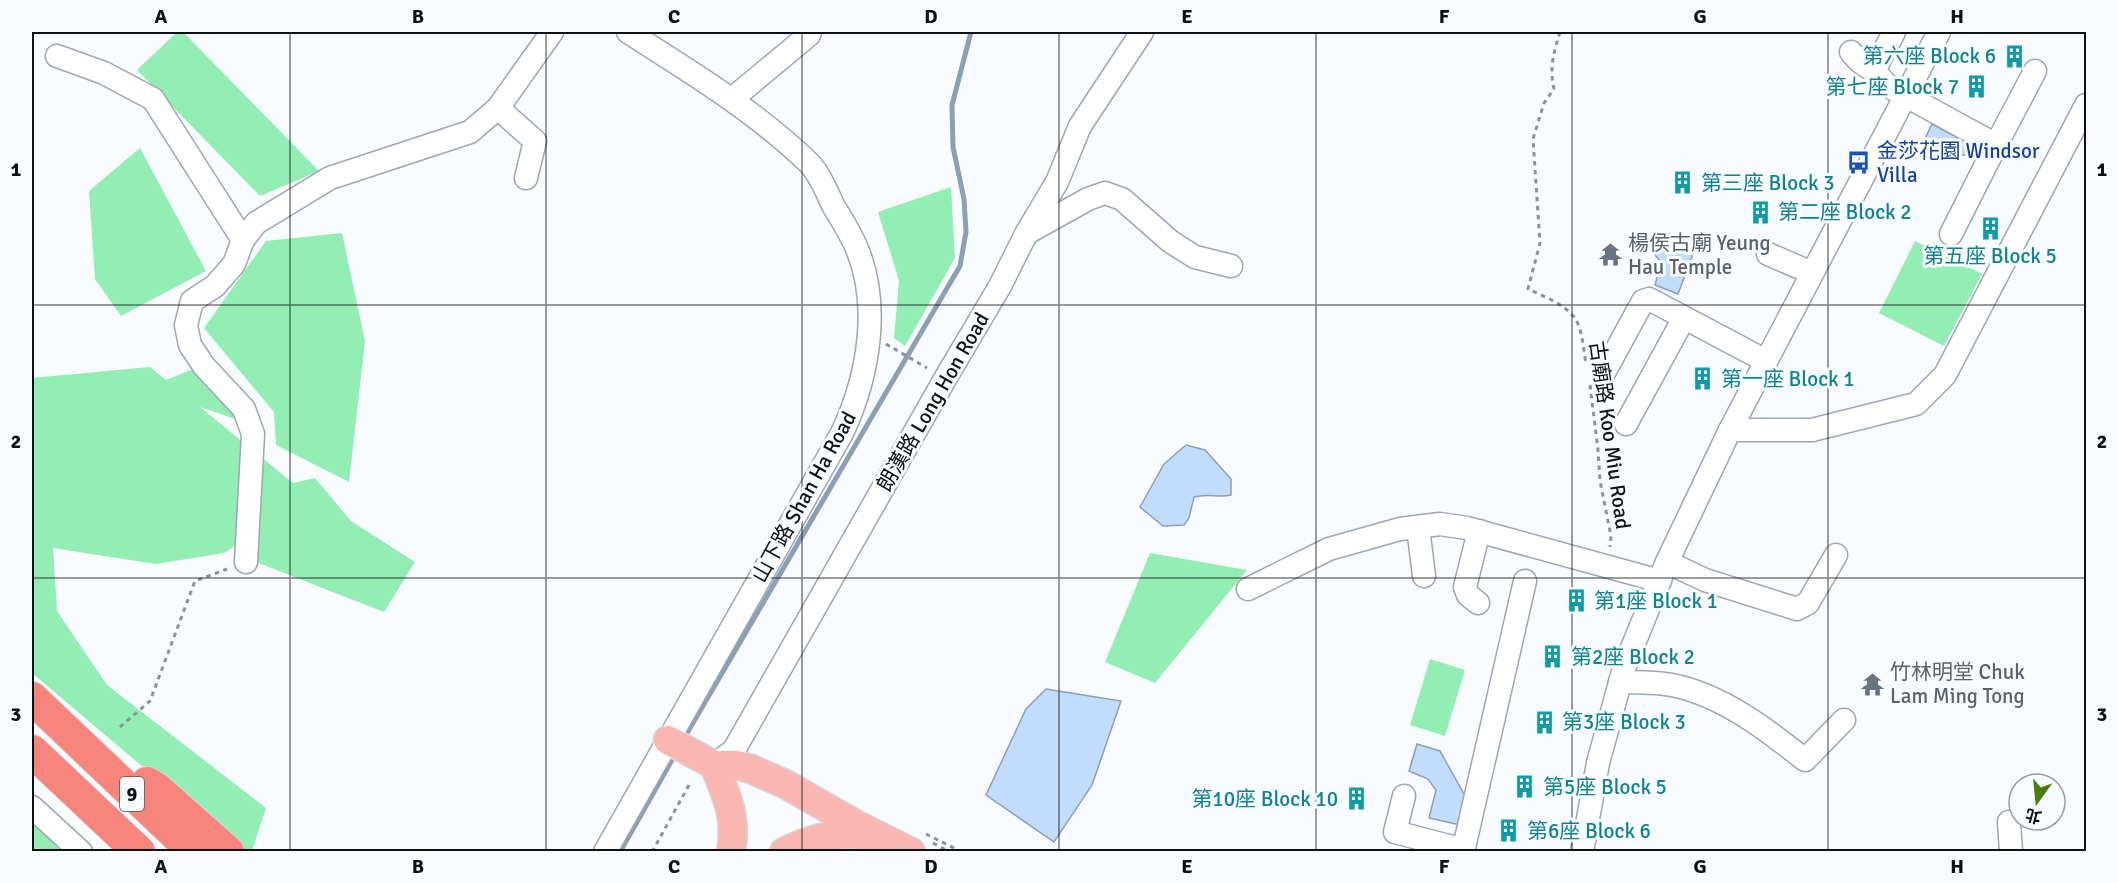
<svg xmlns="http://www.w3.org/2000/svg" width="2118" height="883" font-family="Signika,'Noto Sans TC',sans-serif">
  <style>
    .green { fill: #92eeb2 }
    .water { fill: #c2dcfb; stroke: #8c9fb5; stroke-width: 1.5 }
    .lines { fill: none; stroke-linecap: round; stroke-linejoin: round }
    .stream { stroke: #8c9fb5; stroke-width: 5 }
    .minor-casing { stroke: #9fa6ae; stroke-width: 25 }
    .major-casing { stroke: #d8d9d9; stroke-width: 31 }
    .highway-casing { stroke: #d8d9d9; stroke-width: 34 }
    .path { stroke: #8f9295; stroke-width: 3; stroke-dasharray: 4.5 4.5; stroke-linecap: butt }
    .minor { stroke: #fff; stroke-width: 22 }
    .major { stroke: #fab6b0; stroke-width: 28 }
    .highway { stroke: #f7857b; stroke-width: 32 }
    .grid { fill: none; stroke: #0e1113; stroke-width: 1.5; stroke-opacity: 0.55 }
    .labels { text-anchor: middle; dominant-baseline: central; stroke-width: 6; stroke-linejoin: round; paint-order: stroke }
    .shield { fill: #f8fbff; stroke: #54575a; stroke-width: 1.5 }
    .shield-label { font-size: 20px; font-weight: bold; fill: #0e1113 }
    .culture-label { font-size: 21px; fill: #0d838f; stroke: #f8fbff; text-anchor: start }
    .transit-label { font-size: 21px; fill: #164399; stroke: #f8fbff; text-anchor: start }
    .worship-label { font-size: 21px; fill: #5b616d; stroke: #f8fbff; text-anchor: start }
    .street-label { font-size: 21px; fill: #0e1113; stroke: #f8fbff }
    .neatline { fill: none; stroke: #0e1113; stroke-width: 2 }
    .grid-label { font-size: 20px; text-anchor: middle; font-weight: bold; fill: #0e1113 }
  </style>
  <rect width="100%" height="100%" fill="#f8fbff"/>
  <!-- green -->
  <g class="green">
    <polygon points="177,32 183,32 319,171 260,196 137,70"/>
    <polygon points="140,148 206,271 121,316 95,279 89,191"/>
    <polygon points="951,187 955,258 905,346 894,338 899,281 878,212"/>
    <polygon points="342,233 365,341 349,482 276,445 274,412 204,328 266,241"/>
    <polygon points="1915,241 1982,274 1944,346 1879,313"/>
    <polygon points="150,367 166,380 198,367 241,421 200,407 293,483 315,478 351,521 415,562 384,612 238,555 244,540 224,553 156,564 53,548 57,611 107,685 266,808 252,851 242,851 32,673 32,378"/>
    <polygon points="1150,553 1247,570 1155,683 1105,662"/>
    <polygon points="1430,659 1465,670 1445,736 1410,725"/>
    <polygon points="32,820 66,851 32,851"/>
  </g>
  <!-- water -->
  <g class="water">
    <polygon points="1932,124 1968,143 1970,149 1968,155 1960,155 1949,148 1940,152 1923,143"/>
    <polygon points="1668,233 1697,243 1678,294 1655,285 1661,262 1655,255 1654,249 1657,238"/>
    <path d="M1186,445L1205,450L1231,479V495C1219,498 1208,493 1194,497L1189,518L1184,525L1163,526L1140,507L1164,464Z"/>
    <polygon points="1046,689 1121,701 1092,785 1054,842 986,795 1026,709"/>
    <polygon points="1417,744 1440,751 1469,803 1465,826 1429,818 1436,790 1428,779 1409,771"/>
  </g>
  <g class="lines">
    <!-- stream -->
    <g class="stream">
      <polyline points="683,740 960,266 966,232 964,199 953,147 952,105 971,32"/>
      <polyline points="620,852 676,753"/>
    </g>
    <defs>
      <g id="minor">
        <polyline points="1851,52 1859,61 1874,71 1888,86 1996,145 2035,71"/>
        <polyline points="57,56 104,73 153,99 243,240"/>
        <polyline points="1874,71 1894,32"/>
        <polyline points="732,99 809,35 810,32"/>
        <polyline points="498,108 535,141 526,178"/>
        <polyline points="1027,233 1088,199 1105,193 1122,199 1171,242 1195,257 1231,266"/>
        <polyline points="1951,234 1996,145"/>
        <polyline points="1768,254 1812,273"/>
        <polyline points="1605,371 1643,301 1649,299 1766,361"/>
        <polyline points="1626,424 1684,318"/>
        <polyline points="1730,430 1812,430 1916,404 1945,375 2086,105"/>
        <polyline points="1418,527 1424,576"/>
        <polyline points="246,562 253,434 244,409 204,366 190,345 186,325 192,301 215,286 234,264 243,240 256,223 330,178 470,132 498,108 552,32"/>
        <polyline points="1667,562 1705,580 1797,609 1808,603 1836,555"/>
        <polyline points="1248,589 1329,549 1400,529 1440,524 1467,528 1660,581"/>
        <polyline points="1478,603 1468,595 1465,587 1479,531"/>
        <path d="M1620,682C1637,682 1655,682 1672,685C1722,695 1766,729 1805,760L1844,720"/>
        <polyline points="714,765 734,750 945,379 1000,286 1026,234 1057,182 1080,126 1142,32"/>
        <polyline points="1404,796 1395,832 1464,850"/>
        <polyline points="32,807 81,852"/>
        <polyline points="2009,822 2011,852"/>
        <path d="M605,852L842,433C869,376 882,301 854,242C848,230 841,218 834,207C827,193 820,174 809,163C755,111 691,72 628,32"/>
        <polyline points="1463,852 1525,581"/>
        <polyline points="1582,852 1598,763 1624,668 1667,562 1730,430 1939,32"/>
      </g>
      <g id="major">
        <polyline points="668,740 714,765 737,765 751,769 785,784 857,825 911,852"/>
        <path d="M714,765C727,797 737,816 731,852"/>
        <path d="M784,852C812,838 844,830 874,837"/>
      </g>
      <g id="highway">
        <polyline points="32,698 194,852"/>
        <polyline points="32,751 139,852"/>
        <polyline points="147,783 157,789 228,852"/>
      </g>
    </defs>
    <!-- minor casing -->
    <use href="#minor" class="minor-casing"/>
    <!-- major casing -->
    <use href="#major" class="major-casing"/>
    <!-- highway casing -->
    <use href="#highway" class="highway-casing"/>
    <!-- path -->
    <g class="path">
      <path d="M1560,32C1554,51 1549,68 1554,89L1544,103L1533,139L1540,243L1528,289C1543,296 1564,304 1574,317C1583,329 1583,349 1586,363"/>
      <polyline points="886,344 927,368"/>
      <polyline points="1590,385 1598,450 1600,481 1611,536 1610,547"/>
      <polyline points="120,727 150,701 195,581 227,569"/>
      <polyline points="926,834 962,852"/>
      <polyline points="933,843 950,852"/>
      <polyline points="652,852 689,785"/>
    </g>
    <!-- minor -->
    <use href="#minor" class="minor"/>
    <!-- major -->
    <use href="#major" class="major"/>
    <!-- highway -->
    <use href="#highway" class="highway"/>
  </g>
  <!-- grid -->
  <path class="grid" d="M290,32V852M546,32V852M802,32V852M1059,32V852M1316,32V852M1572,32V852M1828,32V852M32,305H2086M32,578H2086"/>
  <!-- icons -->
  <defs>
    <symbol id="building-bare" viewBox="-9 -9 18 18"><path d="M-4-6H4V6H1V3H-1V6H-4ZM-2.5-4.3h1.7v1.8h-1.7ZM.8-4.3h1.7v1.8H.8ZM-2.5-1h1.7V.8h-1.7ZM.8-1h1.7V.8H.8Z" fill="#0f9aa8" stroke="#f8fbff" stroke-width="2.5" paint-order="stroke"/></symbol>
    <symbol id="bus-bare" viewBox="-9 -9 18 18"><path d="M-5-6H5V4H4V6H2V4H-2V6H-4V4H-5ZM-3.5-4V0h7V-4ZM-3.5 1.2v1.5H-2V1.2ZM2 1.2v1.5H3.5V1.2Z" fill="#1a4fb4" stroke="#f8fbff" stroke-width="2.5" paint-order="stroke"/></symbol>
    <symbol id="temple-bare" viewBox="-9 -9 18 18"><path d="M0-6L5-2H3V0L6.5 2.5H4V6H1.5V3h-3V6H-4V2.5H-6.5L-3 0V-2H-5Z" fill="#6b7280" stroke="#f8fbff" stroke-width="2.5" paint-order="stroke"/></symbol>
  </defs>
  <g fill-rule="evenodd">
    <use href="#building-bare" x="1998" y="40" width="33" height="33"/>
    <use href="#building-bare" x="1960" y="70" width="33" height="33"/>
    <use href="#bus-bare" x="1842" y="146" width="33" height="33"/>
    <use href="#building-bare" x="1666" y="166" width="33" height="33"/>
    <use href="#building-bare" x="1744" y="196" width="33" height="33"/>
    <use href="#building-bare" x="1974" y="212" width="33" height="33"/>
    <use href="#temple-bare" x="1594" y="238" width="33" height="33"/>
    <use href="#building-bare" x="1686" y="362" width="33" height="33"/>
    <use href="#building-bare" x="1560" y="584" width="33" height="33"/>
    <use href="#building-bare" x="1536" y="640" width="33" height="33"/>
    <use href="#temple-bare" x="1856" y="668" width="33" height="33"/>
    <use href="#building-bare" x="1528" y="706" width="33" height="33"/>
    <use href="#building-bare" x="1508" y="770" width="33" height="33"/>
    <use href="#building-bare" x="1340" y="782" width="33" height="33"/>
    <use href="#building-bare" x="1492" y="814" width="33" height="33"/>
  </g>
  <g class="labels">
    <!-- shield labels -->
    <rect class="shield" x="120" y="777" width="24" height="34" rx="4.5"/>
    <g class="shield-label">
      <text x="132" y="794">9</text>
    </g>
    <!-- culture labels -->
    <g class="culture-label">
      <text x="1996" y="56" text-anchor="end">第六座 Block 6</text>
      <text x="1959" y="87" text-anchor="end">第七座 Block 7</text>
      <text x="1701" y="183">第三座 Block 3</text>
      <text x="1778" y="212">第二座 Block 2</text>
      <text x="1990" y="256" text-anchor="middle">第五座 Block 5</text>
      <text x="1721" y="379">第一座 Block 1</text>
      <text x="1594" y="601">第1座 Block 1</text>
      <text x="1571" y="657">第2座 Block 2</text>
      <text x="1562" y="722">第3座 Block 3</text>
      <text x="1543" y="787">第5座 Block 5</text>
      <text x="1338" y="799" text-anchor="end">第10座 Block 10</text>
      <text x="1527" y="831">第6座 Block 6</text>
    </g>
    <!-- transit labels -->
    <g class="transit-label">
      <text x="1877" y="151">金莎花園 Windsor<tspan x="1877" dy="24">Villa</tspan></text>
    </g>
    <!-- worship labels -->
    <g class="worship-label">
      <text x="1628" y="243">楊侯古廟 Yeung<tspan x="1628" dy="24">Hau Temple</tspan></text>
      <text x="1890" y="672">竹林明堂 Chuk<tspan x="1890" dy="24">Lam Ming Tong</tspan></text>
    </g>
    <!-- street labels -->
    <g class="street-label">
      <text transform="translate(933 402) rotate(-60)">朗漢路 Long Hon Road</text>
      <text transform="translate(1610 435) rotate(82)">古廟路 Koo Miu Road</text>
      <text transform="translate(804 497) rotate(-61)">山下路 Shan Ha Road</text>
    </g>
  </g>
  <!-- border -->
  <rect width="2118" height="883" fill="none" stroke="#f8fbff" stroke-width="66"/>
  <!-- north arrow -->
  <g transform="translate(2037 802) rotate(195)"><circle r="28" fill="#f8fbff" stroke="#9a9da1" stroke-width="1.5"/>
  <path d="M0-4.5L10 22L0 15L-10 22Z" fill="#497c09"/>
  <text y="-9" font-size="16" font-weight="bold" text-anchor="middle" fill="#0e1113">北</text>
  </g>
  <rect x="33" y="33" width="2052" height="817" class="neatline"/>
  <g class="grid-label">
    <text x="161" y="23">A</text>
    <text x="418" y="23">B</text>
    <text x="674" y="23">C</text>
    <text x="931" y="23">D</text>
    <text x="1187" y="23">E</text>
    <text x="1444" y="23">F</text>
    <text x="1700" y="23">G</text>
    <text x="1957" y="23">H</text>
    <text x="16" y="176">1</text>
    <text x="2102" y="176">1</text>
    <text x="16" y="448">2</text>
    <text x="2102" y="448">2</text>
    <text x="16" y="721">3</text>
    <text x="2102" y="721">3</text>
    <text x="161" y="873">A</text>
    <text x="418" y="873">B</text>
    <text x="674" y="873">C</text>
    <text x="931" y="873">D</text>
    <text x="1187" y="873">E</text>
    <text x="1444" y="873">F</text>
    <text x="1700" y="873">G</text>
    <text x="1957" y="873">H</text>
  </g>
</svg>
